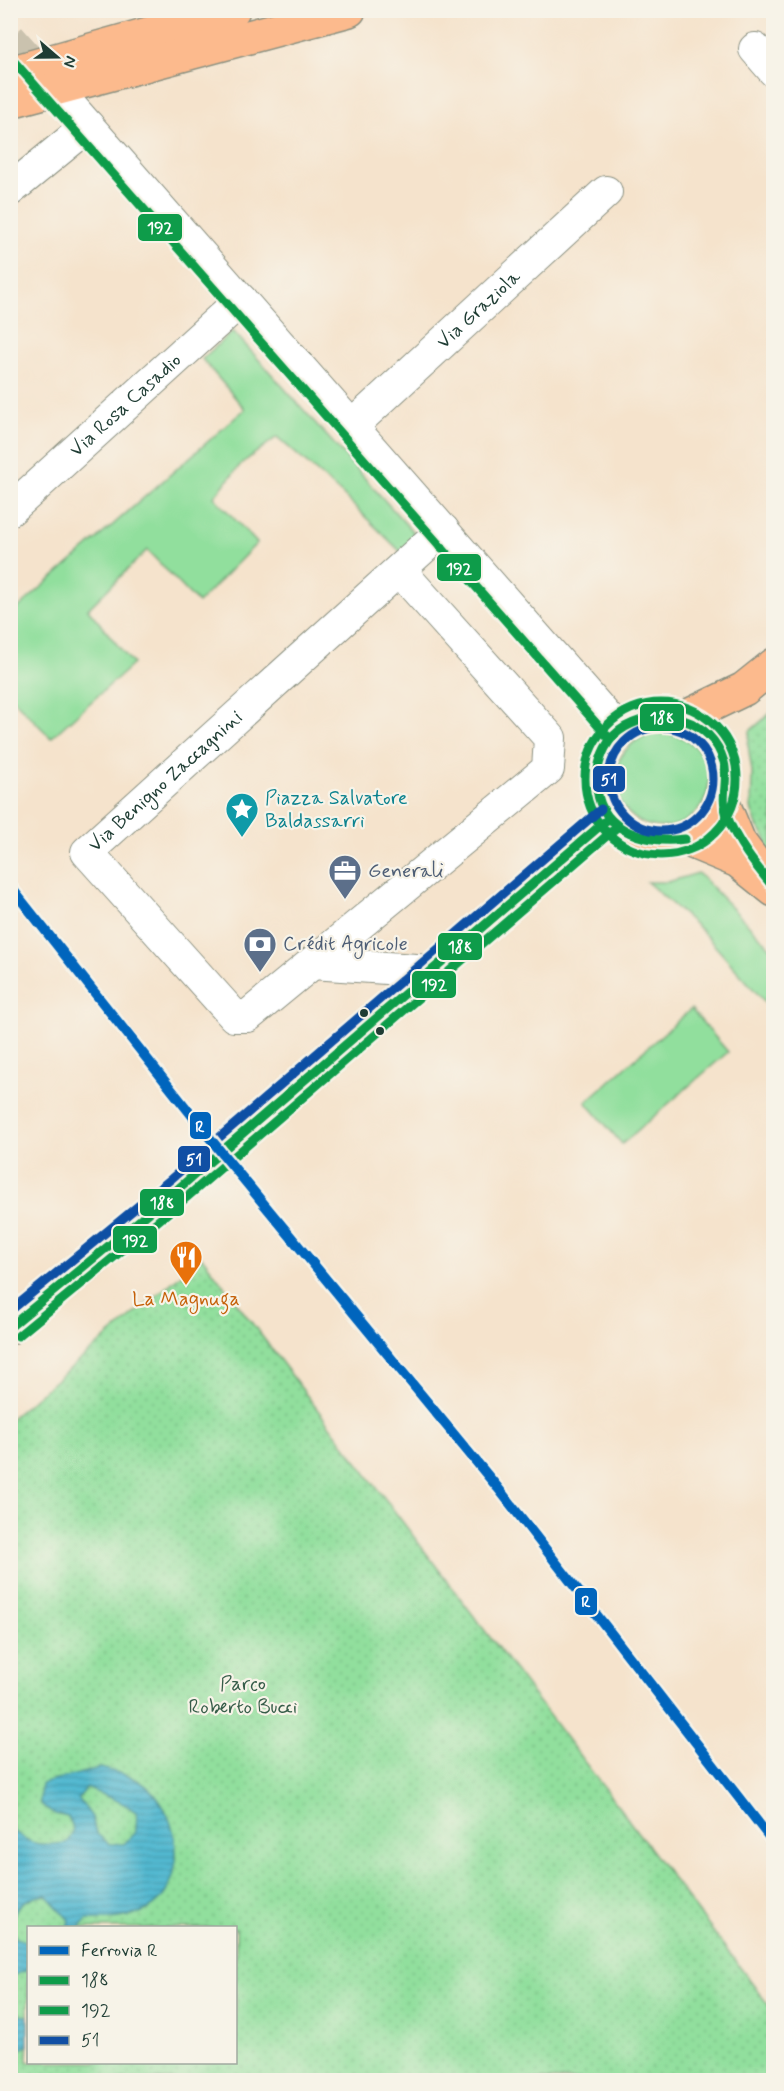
<svg xmlns="http://www.w3.org/2000/svg" width="784" height="2091" font-family="Mynerve,sans-serif">
  <style>
    .grass { fill: #91df9d; stroke: #588e68; stroke-width: 1.5 }
    .park { fill: url(#park-dots); stroke: #588e68; stroke-width: 1.5; fill-rule: evenodd }
    .water { fill: url(#water-rules); stroke: #397b82; stroke-width: 1.5; fill-rule: evenodd }
    .lines { fill: none; stroke-linecap: round; stroke-linejoin: round }
    .minor-tunnel { stroke: #cac2ae; stroke-width: 32; stroke-dasharray: 32 16; stroke-linecap: butt }
    .minor-casing { stroke: #8a9080; stroke-width: 34 }
    .major-casing { stroke: #8a9080; stroke-width: 36 }
    .minor { stroke: #fff; stroke-width: 32 }
    .major { stroke: #fcba8d; stroke-width: 33 }
    .bus-1-casing { stroke: #f7f3e8; stroke-width: 14 }
    .bus-2-casing { stroke: #f7f3e8; stroke-width: 14 }
    .bus-3-casing { stroke: #f7f3e8; stroke-width: 14 }
    .bus-1 { stroke: #0e9c4a; stroke-width: 9 }
    .bus-2 { stroke: #0e9c4a; stroke-width: 9 }
    .bus-3 { stroke: #114fa4; stroke-width: 9 }
    .rail-1-casing { stroke: #f7f3e8; stroke-width: 15 }
    .rail-1 { stroke: #0065bd; stroke-width: 10 }
    .bus-dot { fill: #1f3d34; stroke: #f7f3e8; stroke-width: 2 }
    .labels { text-anchor: middle; dominant-baseline: central; stroke-width: 4.5; stroke-linejoin: round; paint-order: stroke }
    .street-label { font-size: 20px; fill: #1f3d34; stroke: #f7f3e8 }
    .culture-label { font-size: 20px; fill: #0d838f; stroke: #f7f3e8; text-anchor: start }
    .service-label { font-size: 20px; fill: #4e5e75; stroke: #f7f3e8; text-anchor: start }
    .food-label { font-size: 20px; fill: #c56008; stroke: #f7f3e8 }
    .park-label { font-size: 20px; fill: #365d49; stroke: #f7f3e8 }
    .line-badge { stroke: #f7f3e8; stroke-width: 2 }
    .badge-label { font-size: 16px; text-anchor: middle; font-weight: bold; fill: #fff }
  </style>
  <defs>
    <pattern id="park-dots" width="8" height="8" patternUnits="userSpaceOnUse" patternTransform="scale(1.5)"><rect width="8" height="8" fill="#91df9d"/><path d="M2 2h.1M6 6h.1" fill="none" stroke="#7dc088" stroke-width="1.8" stroke-linecap="round"/></pattern>
    <pattern id="water-rules" width="6" height="5" patternUnits="userSpaceOnUse" patternTransform="scale(1.5)"><rect width="6" height="5" fill="#53b9d1"/><path d="M0 2.5h6" fill="none" stroke="#4498aa"/></pattern>
  </defs>
  <rect width="100%" height="100%" fill="#f7f3e8"/>
  <filter id="ink" filterUnits="userSpaceOnUse"><feTurbulence type="fractalNoise" baseFrequency=".0167" numOctaves="2"/><feDisplacementMap in="SourceGraphic" scale="12" xChannelSelector="R" yChannelSelector="G"/><feConvolveMatrix kernelMatrix="1 2 1 2 8 2 1 2 1" color-interpolation-filters="sRGB"/></filter>
  <filter id="wash" filterUnits="userSpaceOnUse"><feTurbulence type="fractalNoise" baseFrequency=".008" numOctaves="4" result="noise"/><feDisplacementMap in="SourceGraphic" scale="24" xChannelSelector="R" yChannelSelector="G"/><feGaussianBlur stdDeviation="1.35" result="paint"/><feColorMatrix in="noise" values="0 0 0 0 0 0 0 0 0 0 0 0 0 0 0 0 0 1.4 0 .05"/><feComposite in="paint" operator="in"/></filter>
  <g filter="url(#wash)">
    <rect width="100%" height="100%" fill="#f5e3cc"/>
    <!-- grass -->
    <g class="grass">
      <polygon points="233,331 421,541 405,556 343,495 277,437 241,464 214,497 257,543 198,603 147,550 88,609 133,664 51,738 11,697 10,615 245,409 202,359"/>
      <circle cx="662" cy="780" r="47"/>
      <polygon points="698,873 773,950 773,1011 699,928 647,882 668,882"/>
      <polygon points="691,1009 728,1052 622,1144 586,1102"/>
    </g>
    <!-- park -->
    <g class="park">
      <polygon points="773,711 773,864 762,852 766,847 766,838 757,826 751,808 752,772 748,745 750,731"/>
      <path d="M202,1257L773,2011V2080H11L10,1419ZM28,1928H236V2062H28Z"/>
    </g>
    <!-- water -->
    <g class="water">
      <path d="M100,1768C112,1771 128,1774 139,1781C174,1803 188,1860 164,1895C149,1918 111,1920 87,1919L79,1928L67,1927L69,1920L46,1895C26,1898 19,1902 11,1920V1829C32,1846 40,1846 66,1843C74,1834 75,1827 68,1817L55,1814L40,1804L41,1784ZM87,1788C105,1797 122,1800 137,1813L136,1831L124,1844H109L96,1833L92,1817L78,1798Z"/>
      <polygon points="10,1926 16,1938 28,1942 28,1970 11,1976"/>
      <polygon points="11,2015 28,2016 28,2046 11,2053"/>
    </g>
  </g>
  <g filter="url(#ink)">
    <g class="lines">
      <!-- minor-tunnel -->
      <polyline class="minor-tunnel" points="10,38 52,85"/>
      <defs>
        <g id="minor">
          <polyline points="755,49 774,71"/>
          <polyline points="72,108 618,730"/>
          <polyline points="10,190 88,126"/>
          <path id="s1" d="M352,426L606,192"/>
          <path id="s2" d="M10,510L241,300"/>
          <path id="s3" d="M400,571L550,738L548,769L248,1016H234L87,852L443,530"/>
          <polyline points="312,963 431,971"/>
        </g>
        <g id="major">
          <polyline points="10,73 233,10"/>
          <polyline points="10,101 349,10"/>
          <circle cx="661" cy="779" r="64"/>
          <polyline points="684,718 744,689 774,665"/>
          <polyline points="722,801 739,842 762,873"/>
          <polyline points="685,839 738,861 774,890"/>
          <polyline points="10,1327 179,1188 609,818"/>
        </g>
      </defs>
      <!-- minor casing -->
      <use href="#minor" class="minor-casing"/>
      <!-- major casing -->
      <use href="#major" class="major-casing"/>
      <!-- minor -->
      <use href="#minor" class="minor"/>
      <!-- major -->
      <use href="#major" class="major"/>
      <defs>
        <g id="bus-1">
          <path d="M685,839C642,845 593,828 597,776C599,757 607,737 625,727C662,706 711,718 724,762C729,780 720,796 727,816C737,843 756,866 774,888"/>
          <polyline points="10,1327 179,1188 609,818"/>
        </g>
        <g id="bus-2">
          <polyline points="10,57 609,738"/>
          <circle cx="661" cy="779" r="76"/>
          <polyline points="18,1336 187,1197 617,827"/>
        </g>
        <g id="bus-3">
          <circle cx="661" cy="779" r="52"/>
          <polyline points="10,1311 171,1179 601,809"/>
        </g>
      </defs>
      <!-- bus-1 casing -->
      <use href="#bus-1" class="bus-1-casing"/>
      <!-- bus-2 casing -->
      <use href="#bus-2" class="bus-2-casing"/>
      <!-- bus-3 casing -->
      <use href="#bus-3" class="bus-3-casing"/>
      <!-- bus-1 -->
      <use href="#bus-1" class="bus-1"/>
      <!-- bus-2 -->
      <use href="#bus-2" class="bus-2"/>
      <!-- bus-3 -->
      <use href="#bus-3" class="bus-3"/>
      <defs>
        <polyline id="rail-1" points="10,886 221,1152 498,1488 774,1843"/>
      </defs>
      <!-- rail-1 casing -->
      <use href="#rail-1" class="rail-1-casing"/>
      <!-- rail-1 -->
      <use href="#rail-1" class="rail-1"/>
    </g>
  </g>
  <!-- icons -->
  <defs>
    <symbol id="sight-pin" viewBox="-11 -11 22 30"><path d="M0 17L-7.5 6A9.5 9.5 0 1 1 7.5 6Z" fill="#0f9aa8" stroke="#f7f3e8"/><path d="M0-6L1.8-2.2L6-1.7L2.9 1.2L3.7 5.4L0 3.3L-3.7 5.4L-2.9 1.2L-6-1.7L-1.8-2.2Z" fill="#fff"/></symbol>
    <symbol id="office-pin" viewBox="-11 -11 22 30"><path d="M0 17L-7.5 6A9.5 9.5 0 1 1 7.5 6Z" fill="#5c6f8a" stroke="#f7f3e8"/><path d="M-6-3h4V-5.5h4V-3h4V5H-6ZM-1-4.5V-3h2v-1.5ZM-6 0V1H6V0Z" fill="#fff"/></symbol>
    <symbol id="bank-pin" viewBox="-11 -11 22 30"><path d="M0 17L-7.5 6A9.5 9.5 0 1 1 7.5 6Z" fill="#5c6f8a" stroke="#f7f3e8"/><path d="M-6-4H6V4H-6ZM0-2.3a2.3 2.3 0 1 0 0 4.6a2.3 2.3 0 1 0 0-4.6Z" fill="#fff"/></symbol>
    <symbol id="restaurant-pin" viewBox="-11 -11 22 30"><path d="M0 17L-7.5 6A9.5 9.5 0 1 1 7.5 6Z" fill="#e8710a" stroke="#f7f3e8"/><path d="M-5-6h1v4h1v-4h1v4h1v-4h1v5L-1.5 .5V6h-2V.5L-5-1ZM5-6V6H3V1.5H1.5Q1.5-4 5-6Z" fill="#fff"/></symbol>
  </defs>
  <g fill-rule="evenodd">
    <use href="#sight-pin" x="223" y="790" width="38" height="52"/>
    <use href="#office-pin" x="326" y="852" width="38" height="52"/>
    <use href="#bank-pin" x="241" y="925" width="38" height="52"/>
    <use href="#restaurant-pin" x="167" y="1238" width="38" height="52"/>
  </g>
  <!-- markers -->
  <g class="bus-dot">
    <circle cx="364" cy="1013" r="5"/>
    <circle cx="380" cy="1031" r="5"/>
  </g>
  <g class="labels">
    <!-- street labels -->
    <g class="street-label">
      <text stroke="none"><textPath href="#s1" startOffset="172">Via Graziola</textPath></text>
      <text stroke="none"><textPath href="#s2" startOffset="156">Via Rosa Casadio</textPath></text>
      <text stroke="none"><textPath href="#s3" startOffset="984">Via Benigno Zaccagnini</textPath></text>
    </g>
    <!-- culture labels -->
    <g class="culture-label">
      <text x="265" y="798">Piazza Salvatore<tspan x="265" dy="23">Baldassarri</tspan></text>
    </g>
    <!-- service labels -->
    <g class="service-label">
      <text x="368" y="871">Generali</text>
      <text x="283" y="944">Crédit Agricole</text>
    </g>
    <!-- food labels -->
    <g class="food-label">
      <text x="186" y="1299">La Magnuga</text>
    </g>
    <!-- park labels -->
    <g class="park-label">
      <text x="243" y="1684">Parco<tspan x="243" dy="23">Roberto Bucci</tspan></text>
    </g>
  </g>
  <g class="line-badge">
    <rect x="137" y="213" width="46" height="29" rx="6" fill="#0e9c4a"/>
    <rect x="436" y="553" width="46" height="29" rx="6" fill="#0e9c4a"/>
    <rect x="639" y="703" width="46" height="29" rx="6" fill="#0e9c4a"/>
    <rect x="592" y="765" width="34" height="28" rx="6" fill="#114fa4"/>
    <rect x="437" y="932" width="46" height="29" rx="6" fill="#0e9c4a"/>
    <rect x="411" y="970" width="46" height="29" rx="6" fill="#0e9c4a"/>
    <rect x="189" y="1111" width="23" height="29" rx="6" fill="#0065bd"/>
    <rect x="177" y="1145" width="34" height="28" rx="6" fill="#114fa4"/>
    <rect x="139" y="1188" width="46" height="29" rx="6" fill="#0e9c4a"/>
    <rect x="112" y="1225" width="46" height="29" rx="6" fill="#0e9c4a"/>
    <rect x="574" y="1587" width="24" height="29" rx="6" fill="#0065bd"/>
  </g>
  <g class="badge-label">
    <text x="160" y="233">192</text>
    <text x="459" y="574">192</text>
    <text x="662" y="723">188</text>
    <text x="609" y="785">51</text>
    <text x="460" y="952">188</text>
    <text x="434" y="990">192</text>
    <text x="200" y="1132">R</text>
    <text x="194" y="1165">51</text>
    <text x="162" y="1208">188</text>
    <text x="135" y="1246">192</text>
    <text x="586" y="1607">R</text>
  </g>
  <!-- margin -->
  <rect width="784" height="2091" fill="none" stroke="#f7f3e8" stroke-width="36"/>
  <!-- legend -->
  <rect x="27" y="1926" width="210" height="138" fill="#f7f3e8" stroke="#a1aaa0" stroke-width="1.5"/>
  <rect x="39" y="1946" width="30" height="9" fill="#0065bd" stroke="#a1aaa0" stroke-width="1.5"/>
  <text x="81" y="1956" font-size="18" fill="#1f3d34">Ferrovia R</text>
  <rect x="39" y="1976" width="30" height="9" fill="#0e9c4a" stroke="#a1aaa0" stroke-width="1.5"/>
  <text x="81" y="1986" font-size="18" fill="#1f3d34">188</text>
  <rect x="39" y="2006" width="30" height="9" fill="#0e9c4a" stroke="#a1aaa0" stroke-width="1.5"/>
  <text x="81" y="2016" font-size="18" fill="#1f3d34">192</text>
  <rect x="39" y="2036" width="30" height="9" fill="#114fa4" stroke="#a1aaa0" stroke-width="1.5"/>
  <text x="81" y="2046" font-size="18" fill="#1f3d34">51</text>
  <!-- north arrow -->
  <g transform="translate(57 57) rotate(110)" stroke="#f7f3e8" stroke-width="4.5" paint-order="stroke">
  <path d="M0-4.5L10 22L0 15L-10 22Z" fill="#1f3d34"/>
  <text y="-9" font-size="16" font-weight="bold" text-anchor="middle" fill="#1f3d34">N</text>
  </g>
</svg>
